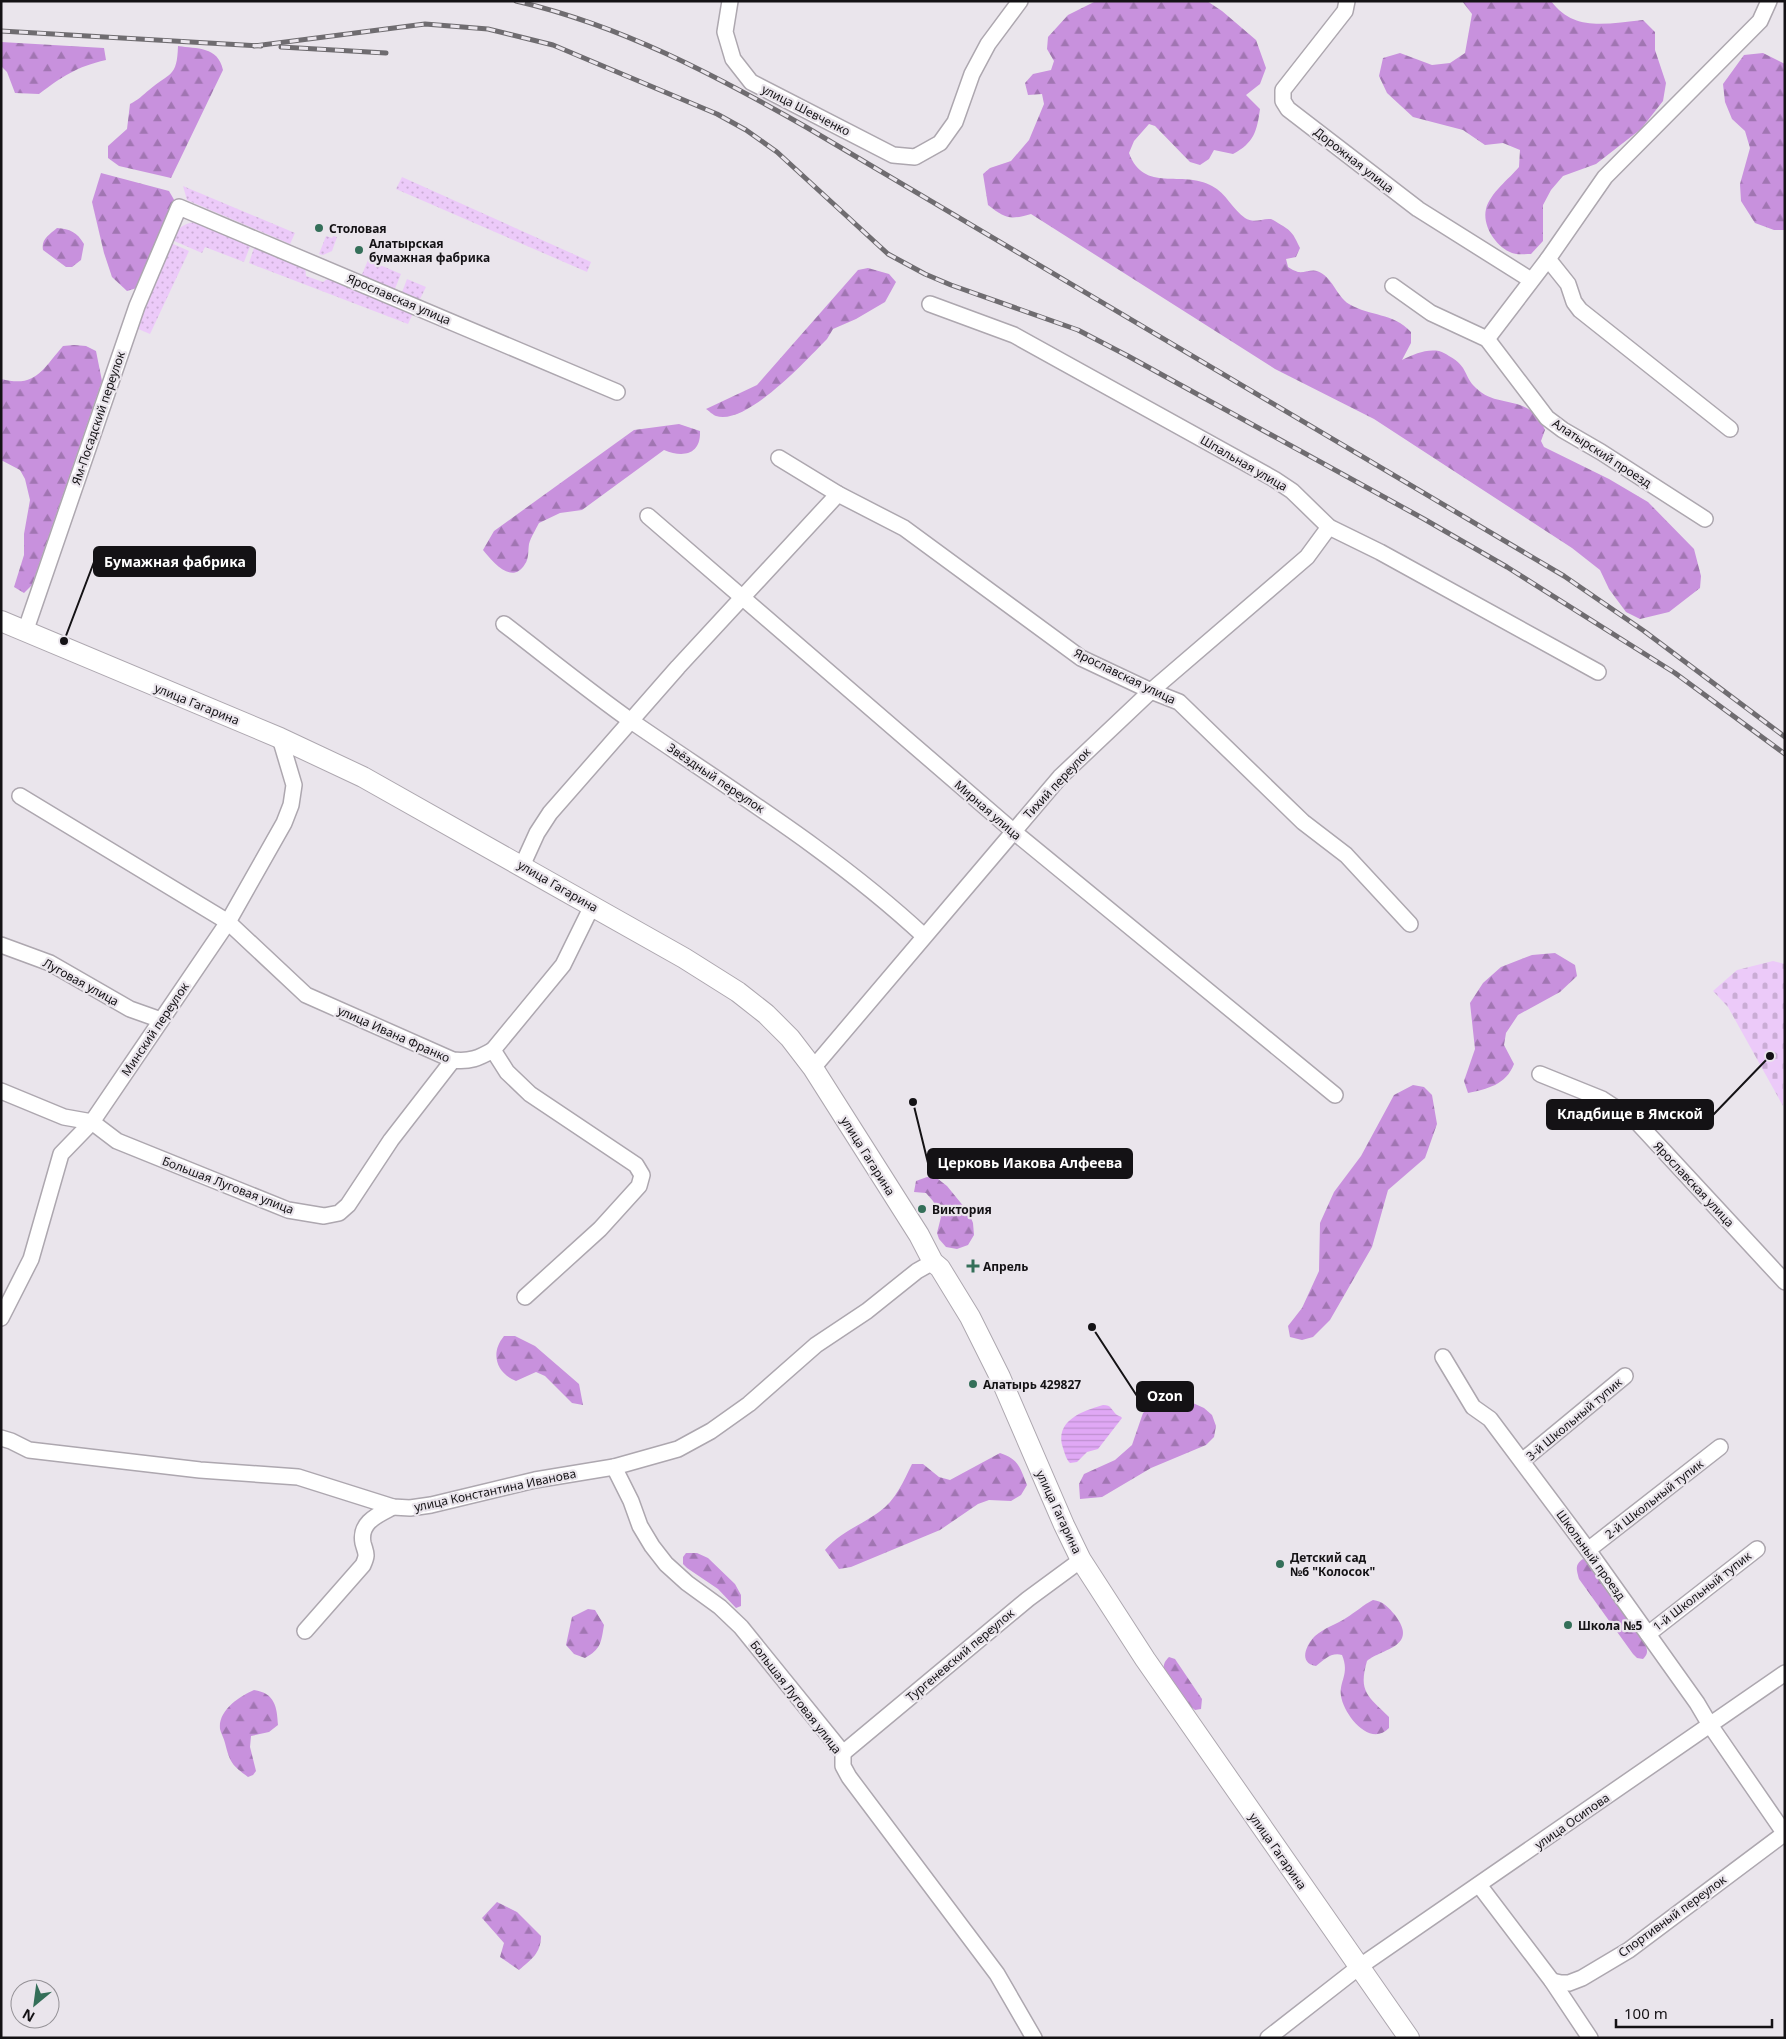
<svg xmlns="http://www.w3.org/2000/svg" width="1786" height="2039" font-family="'Noto Sans',sans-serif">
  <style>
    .grass { fill: url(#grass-dots) }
    .forest { fill: url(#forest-firs) }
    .cemetery { fill: url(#cemetery-stones) }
    .water { fill: url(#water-rules) }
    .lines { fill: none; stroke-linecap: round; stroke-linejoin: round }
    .minor-casing { stroke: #ada7af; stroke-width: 18 }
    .major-casing { stroke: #ada7af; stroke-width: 22 }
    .minor { stroke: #fff; stroke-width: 15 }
    .major { stroke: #fff; stroke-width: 20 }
    .rail-casing { stroke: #6f6c70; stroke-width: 5 }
    .rail { stroke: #eae5ec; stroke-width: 3; stroke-dasharray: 9; stroke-linecap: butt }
    .poi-dot { fill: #346f59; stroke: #eae5ec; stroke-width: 2 }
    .labels { text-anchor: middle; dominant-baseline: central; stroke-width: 4.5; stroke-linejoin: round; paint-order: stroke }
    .street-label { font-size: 12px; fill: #141215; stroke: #eae5ec }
    .poi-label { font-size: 12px; font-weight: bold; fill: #141215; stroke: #eae5ec; text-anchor: start }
    .leader { fill: none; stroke: #141215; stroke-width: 2 }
    .callout-dot { fill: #141215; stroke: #eae5ec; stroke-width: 2 }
    .callout { fill: #141215; stroke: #141215; stroke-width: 2 }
    .callout-label { font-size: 14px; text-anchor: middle; font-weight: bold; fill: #fff }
  </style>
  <defs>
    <pattern id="grass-dots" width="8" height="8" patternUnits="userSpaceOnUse" patternTransform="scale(1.25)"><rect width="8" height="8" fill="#eccaf9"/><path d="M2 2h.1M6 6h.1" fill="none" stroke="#caacd5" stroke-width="1.8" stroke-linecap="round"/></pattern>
    <pattern id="forest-firs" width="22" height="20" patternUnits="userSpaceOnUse" patternTransform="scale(1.25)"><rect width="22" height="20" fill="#c891dd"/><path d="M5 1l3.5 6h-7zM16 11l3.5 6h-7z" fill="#a175b2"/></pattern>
    <pattern id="cemetery-stones" width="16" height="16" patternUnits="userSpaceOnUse" patternTransform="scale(1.25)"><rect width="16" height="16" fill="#eccaf9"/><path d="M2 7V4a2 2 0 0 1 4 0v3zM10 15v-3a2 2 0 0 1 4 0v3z" fill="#caacd5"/></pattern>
    <pattern id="water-rules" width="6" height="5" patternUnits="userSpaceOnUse" patternTransform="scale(1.25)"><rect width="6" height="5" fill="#e0a8f5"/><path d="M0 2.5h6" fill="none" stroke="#bf90d1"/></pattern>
  </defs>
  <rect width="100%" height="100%" fill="#eae5ec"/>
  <!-- grass -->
  <g class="grass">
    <polygon points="402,177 591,262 587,272 396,189"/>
    <polygon points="183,186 295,233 290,244 187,200"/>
    <path d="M195,222L251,244L244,262L205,247L202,253L172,240C178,228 182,224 195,222Z"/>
    <polygon points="326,236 332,238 333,236 337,237 332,251 323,255 319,254"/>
    <polygon points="171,243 189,251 150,334 136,328"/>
    <polygon points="255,245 305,267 306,276 323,282 332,276 415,309 408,324 249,263"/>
    <polygon points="368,260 401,274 394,291 361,277"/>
    <polygon points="407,279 426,287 418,303 401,295"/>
  </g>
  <!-- forest -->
  <g class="forest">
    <path d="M1096,1H1207L1222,11L1256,40L1266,68L1260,84L1246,95L1260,109C1257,131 1254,143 1233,154L1214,150L1209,159L1200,165L1190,162L1155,126L1149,124L1134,141L1129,153C1144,194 1182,169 1212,186C1226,193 1233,210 1245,218C1254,224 1262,218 1271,219C1274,220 1276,222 1278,223C1292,231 1293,233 1300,248L1296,257L1286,259L1288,267C1291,269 1295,271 1298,272C1304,273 1312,269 1317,271C1333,277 1336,296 1349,304C1371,317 1392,312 1411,332V343L1402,360C1415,354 1425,349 1439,351C1443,352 1446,354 1449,356C1469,367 1463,376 1476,388C1498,410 1529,392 1545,430L1541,441L1544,447L1609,479L1648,502L1694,549L1701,576L1700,588L1669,612L1640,619L1626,612L1609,589L1600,570L1572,548L1374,419L1275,369L1031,214C1010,220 1006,219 988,205L983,174L990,168L1011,161L1029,140L1044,104L1042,94L1028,95L1025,83L1033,74L1051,70L1054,61L1047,49L1048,37L1068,15Z"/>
    <path d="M1462,1H1551C1575,33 1608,23 1643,20L1655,32V50L1666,83L1663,101L1641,129L1596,164L1563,176L1551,190L1543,205V241L1531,254C1525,254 1517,255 1512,253C1496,247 1482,226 1486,209C1490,193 1509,179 1519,167L1520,150L1503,143L1485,145L1463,130L1413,117L1387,93L1379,76L1383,58L1400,53L1432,65L1450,63L1465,53L1472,14Z"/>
    <path d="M1,42L104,48L106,60C76,67 63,76 39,94L15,93L7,72L1,66Z"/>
    <path d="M178,46C197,49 218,46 223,70L171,178L119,166L108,158V146L127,129L130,104C138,100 143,95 149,90C170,72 177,78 178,46Z"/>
    <polygon points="1763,53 1785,64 1785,230 1774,230 1755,223 1741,201 1740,184 1750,148 1745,131 1732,119 1725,102 1723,84 1744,55"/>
    <polygon points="101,173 169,191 177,205 140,287 127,291 112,277 104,253 92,202"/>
    <path d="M57,228C70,229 77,232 84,244L81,260L72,267H66L43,250C41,239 49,235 57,228Z"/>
    <path d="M868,268L889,274L896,282L885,302L856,319L833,329L827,339C807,359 747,426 716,416C713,415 709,411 706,409L757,385L858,270Z"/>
    <path d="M74,345L86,346L96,351L102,381L32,585L24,593L14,587L24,555V534L30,500L25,479L20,470L1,460V379C36,388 42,370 63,346Z"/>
    <path d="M679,424L700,431C701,455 683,458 664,450L582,510L560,513L539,523C536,529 531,537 529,544C528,550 529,559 525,564C512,586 492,561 483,550L494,531L634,430Z"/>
    <path d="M1555,953L1575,965L1577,976L1560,992L1518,1015L1506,1033L1504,1045L1514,1064C1506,1085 1487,1089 1468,1093L1464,1081L1475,1049L1470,1003L1483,983L1501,967L1532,955Z"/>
    <polygon points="1413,1085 1424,1087 1432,1095 1437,1124 1425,1158 1388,1190 1372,1247 1330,1320 1313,1337 1302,1340 1290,1337 1288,1326 1302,1308 1319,1271 1320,1223 1334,1192 1361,1156 1394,1095"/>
    <polygon points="927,1177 938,1179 947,1186 969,1213 973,1223 974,1235 968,1245 957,1249 946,1247 939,1239 937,1233 941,1217 933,1201 926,1193 914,1192 916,1181"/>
    <path d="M504,1336H515L535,1346L579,1384L583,1405L572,1403L545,1376L536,1372L516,1381C496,1373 490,1353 504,1336Z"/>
    <polygon points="1173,1397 1184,1399 1204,1408 1212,1415 1216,1426 1214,1437 1206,1445 1151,1468 1102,1497 1080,1499 1079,1484 1084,1474 1115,1460 1132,1445 1143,1413 1152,1405"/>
    <path d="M1000,1453C1019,1459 1020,1468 1027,1485L1021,1495L1011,1501L989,1500L978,1504L940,1530L851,1567L839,1569L825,1550C839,1533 861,1525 879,1512C896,1500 903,1482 912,1464H923L939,1477L950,1480Z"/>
    <polygon points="686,1553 697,1553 708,1558 735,1584 741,1595 741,1606 736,1608 718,1589 687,1568 683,1564 683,1557"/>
    <path d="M1583,1559L1592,1564L1645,1644C1648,1651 1648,1654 1643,1659L1637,1658L1633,1654L1579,1579C1577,1570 1574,1565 1583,1559Z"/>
    <path d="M1373,1600C1383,1601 1389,1608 1395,1615C1419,1647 1383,1648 1367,1661C1358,1692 1368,1696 1389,1717V1728C1370,1748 1344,1715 1341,1696C1339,1680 1350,1675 1342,1655C1331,1652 1324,1660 1316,1666C1298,1663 1306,1645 1315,1636C1324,1628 1337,1624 1346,1618C1356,1612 1363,1605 1373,1600Z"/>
    <path d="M588,1609L595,1610L604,1625C601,1643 601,1649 585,1658L574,1654L566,1645L572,1617Z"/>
    <path d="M1169,1657L1175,1659L1202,1699L1201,1709L1195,1710L1190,1706L1164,1672C1163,1665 1164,1662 1169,1657Z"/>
    <path d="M254,1690C275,1693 277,1707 278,1725L269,1732L251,1736L250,1747L256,1771L253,1775L248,1777C232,1765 230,1763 225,1743C224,1738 221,1734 220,1729C218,1710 240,1696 254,1690Z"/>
    <path d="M497,1902L517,1912L541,1936C541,1953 531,1960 519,1970L500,1957L504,1943L482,1918Z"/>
  </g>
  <!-- cemetery -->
  <polygon class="cemetery" points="1773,961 1785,964 1783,1106 1728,1007 1713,991 1737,970"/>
  <!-- water -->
  <path class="water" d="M1103,1405C1112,1405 1111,1410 1117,1415C1118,1416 1121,1416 1122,1418L1098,1449L1087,1452L1077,1462L1070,1463C1066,1459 1065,1454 1063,1448C1054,1421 1082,1411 1103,1405Z"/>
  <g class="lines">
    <defs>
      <g id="minor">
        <polyline points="730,1 725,32 733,59 751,82 893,155 915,157 940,143 955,122 972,74 988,44 1020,1"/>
        <polyline points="1347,1 1345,11 1283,90 1283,101 1288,109 1418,209 1531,280"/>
        <polyline points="1548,259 1568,284 1574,302 1580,310 1730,429"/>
        <polyline points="1393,286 1431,313 1487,339 1547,418 1563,430 1601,452 1705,519"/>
        <polyline points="930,304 1014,335 1274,479 1292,491 1329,527 1380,552 1598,672"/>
        <polyline points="1487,339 1548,259 1605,177 1760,21 1769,1"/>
        <polyline points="779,458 838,494 904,528 1081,658 1151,691 1179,702 1303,822 1346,855 1410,924"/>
        <polyline points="648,516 1013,831 1335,1095"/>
        <path d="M504,624C547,657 590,692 634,723C733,791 836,854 924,936"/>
        <polyline points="25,632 137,306 179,207 617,392"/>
        <path d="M20,796L228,922L306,995L453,1060C470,1062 479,1058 493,1050L507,1072L530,1094L636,1165L642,1175L639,1186L600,1229L525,1297"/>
        <polyline points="522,866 537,833 550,813 678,667 838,494"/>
        <polyline points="1,945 50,963 130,1009 161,1020"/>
        <polyline points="493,1050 563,965 592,906"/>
        <polyline points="813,1068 1060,777 1151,691 1307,557 1329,527"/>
        <polyline points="1540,1074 1602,1099 1636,1121 1785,1282"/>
        <polyline points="1,1091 64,1117 92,1122 117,1141 288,1210 324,1216 339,1213 348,1205 391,1140 453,1060"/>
        <polyline points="1,1318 31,1259 61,1154 92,1122 228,922 284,823 291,805 294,785 280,738"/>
        <polyline points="1443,1357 1473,1407 1490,1419 1588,1550 1697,1703 1710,1725 1785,1834"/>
        <polyline points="1,1438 11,1441 29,1450 200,1470 298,1477 393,1507 410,1508 431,1505 535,1480 614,1467 678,1449 711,1431 749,1404 816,1345 867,1311 917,1271 933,1262"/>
        <polyline points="1522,1461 1625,1376"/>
        <polyline points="614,1467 631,1501 640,1526 652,1546 666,1564 687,1583 720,1607 741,1627 843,1753 843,1766 849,1777 997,1974 1034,2038"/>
        <polyline points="1588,1550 1720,1447"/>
        <path d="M305,1631L363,1565C368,1554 366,1554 363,1543C359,1522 378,1515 393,1507"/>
        <polyline points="1648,1634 1757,1549"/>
        <polyline points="843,1753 1028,1599 1081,1560"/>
        <polyline points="1479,1885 1552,1981 1590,2038"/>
        <polyline points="1552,1981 1561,1983 1569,1983 1582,1978 1629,1950 1785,1833"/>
        <polyline points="1268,2038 1359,1967 1785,1673"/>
      </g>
      <polyline id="major" points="1,621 280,738 363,777 684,958 738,992 766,1014 790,1038 813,1068 919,1235 933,1262 940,1268 970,1317 1000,1377 1064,1525 1081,1560 1145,1659 1409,2038"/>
    </defs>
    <!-- minor casing -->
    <use href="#minor" class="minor-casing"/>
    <!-- major casing -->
    <use href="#major" class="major-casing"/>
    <!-- minor -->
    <use href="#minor" class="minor"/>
    <!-- major -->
    <use href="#major" class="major"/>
    <defs>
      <g id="rail">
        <path d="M516,1C620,25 715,75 806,127L1564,576L1644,631L1785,737"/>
        <polyline points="1,31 261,46"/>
        <polyline points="254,46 425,24 488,29 553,45 717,114 746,130 777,152 888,254 925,274 951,285 1078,330 1128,356 1424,519 1507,567 1675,673 1785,754"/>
        <polyline points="281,47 386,53"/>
      </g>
    </defs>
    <!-- rail casing -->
    <use href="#rail" class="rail-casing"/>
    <!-- rail -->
    <use href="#rail" class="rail"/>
  </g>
  <!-- markers -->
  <g class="poi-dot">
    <circle cx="319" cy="228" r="5"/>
    <circle cx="359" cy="250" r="5"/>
    <circle cx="922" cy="1209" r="5"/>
    <path d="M970.5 1258.5h5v5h5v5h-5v5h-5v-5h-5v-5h5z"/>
    <circle cx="973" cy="1384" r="5"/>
    <circle cx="1280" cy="1564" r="5"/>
    <circle cx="1568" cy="1625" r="5"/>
  </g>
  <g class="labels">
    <!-- street labels -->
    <g class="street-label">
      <text transform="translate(806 110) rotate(27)">улица Шевченко</text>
      <text transform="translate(1354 160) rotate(38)">Дорожная улица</text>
      <text transform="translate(399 299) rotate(23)">Ярославская улица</text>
      <text transform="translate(98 418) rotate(-71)">Ям-Посадский переулок</text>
      <text transform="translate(1602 453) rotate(33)">Алатырский проезд</text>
      <text transform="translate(1244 463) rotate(30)">Шпальная улица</text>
      <text transform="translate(1125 676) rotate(26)">Ярославская улица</text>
      <text transform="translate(197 704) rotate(22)">улица Гагарина</text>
      <text transform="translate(716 778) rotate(34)">Звёздный переулок</text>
      <text transform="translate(1057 783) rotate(-47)">Тихий переулок</text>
      <text transform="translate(988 810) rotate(41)">Мирная улица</text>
      <text transform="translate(558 886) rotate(30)">улица Гагарина</text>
      <text transform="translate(81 982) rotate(29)">Луговая улица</text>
      <text transform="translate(155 1029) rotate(-56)">Минский переулок</text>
      <text transform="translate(394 1034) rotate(24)">улица Ивана Франко</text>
      <text transform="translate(868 1156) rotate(58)">улица Гагарина</text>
      <text transform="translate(1694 1184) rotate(47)">Ярославская улица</text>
      <text transform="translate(228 1185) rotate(21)">Большая Луговая улица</text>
      <text transform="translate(1574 1419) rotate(-40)">3-й Школьный тупик</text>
      <text transform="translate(495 1490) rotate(-12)">улица Константина Иванова</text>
      <text transform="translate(1654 1499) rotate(-38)">2-й Школьный тупик</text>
      <text transform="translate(1059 1512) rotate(65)">улица Гагарина</text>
      <text transform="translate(1591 1555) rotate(54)">Школьный проезд</text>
      <text transform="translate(1702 1591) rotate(-38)">1-й Школьный тупик</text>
      <text transform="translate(960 1655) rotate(-40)">Тургеневский переулок</text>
      <text transform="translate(796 1697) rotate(52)">Большая Луговая улица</text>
      <text transform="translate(1572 1821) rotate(-35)">улица Осипова</text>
      <text transform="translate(1278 1851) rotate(55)">улица Гагарина</text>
      <text transform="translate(1672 1916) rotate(-36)">Спортивный переулок</text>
    </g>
    <!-- poi labels -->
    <g class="poi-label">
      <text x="329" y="228">Столовая</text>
      <text x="369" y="243">Алатырская<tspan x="369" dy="14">бумажная фабрика</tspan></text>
      <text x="932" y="1209">Виктория</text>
      <text x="983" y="1266">Апрель</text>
      <text x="983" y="1384">Алатырь 429827</text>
      <text x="1290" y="1557">Детский сад<tspan x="1290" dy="14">№6 "Колосок"</tspan></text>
      <text x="1578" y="1625">Школа №5</text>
    </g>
  </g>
  <!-- callouts -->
  <path class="leader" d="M64 641L94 562M1770 1056L1713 1115M913 1102L928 1163M1092 1327L1137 1396"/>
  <g class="callout-dot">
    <circle cx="64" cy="641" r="5"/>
    <circle cx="1770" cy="1056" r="5"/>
    <circle cx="913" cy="1102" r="5"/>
    <circle cx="1092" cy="1327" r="5"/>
  </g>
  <g class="callout">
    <rect x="94" y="547" width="161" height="29" rx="5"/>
    <rect x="1547" y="1100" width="166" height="29" rx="5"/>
    <rect x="928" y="1149" width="204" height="29" rx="5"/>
    <rect x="1137" y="1382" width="56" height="29" rx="5"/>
  </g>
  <g class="callout-label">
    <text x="175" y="567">Бумажная фабрика</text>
    <text x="1630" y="1119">Кладбище в Ямской</text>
    <text x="1030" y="1168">Церковь Иакова Алфеева</text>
    <text x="1165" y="1401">Ozon</text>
  </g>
  <!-- border -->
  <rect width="1786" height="2039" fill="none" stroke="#141215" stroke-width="5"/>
  <!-- north arrow -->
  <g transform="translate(35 2004) rotate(209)"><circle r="24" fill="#eae5ec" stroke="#949196"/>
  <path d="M0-4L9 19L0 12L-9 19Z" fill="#346f59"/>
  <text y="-8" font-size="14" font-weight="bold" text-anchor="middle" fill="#141215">N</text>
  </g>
  <!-- scale -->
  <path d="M1616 2019v8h156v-8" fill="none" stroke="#141215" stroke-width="2.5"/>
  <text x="1624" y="2019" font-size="15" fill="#141215" stroke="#eae5ec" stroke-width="4" paint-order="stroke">100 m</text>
</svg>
